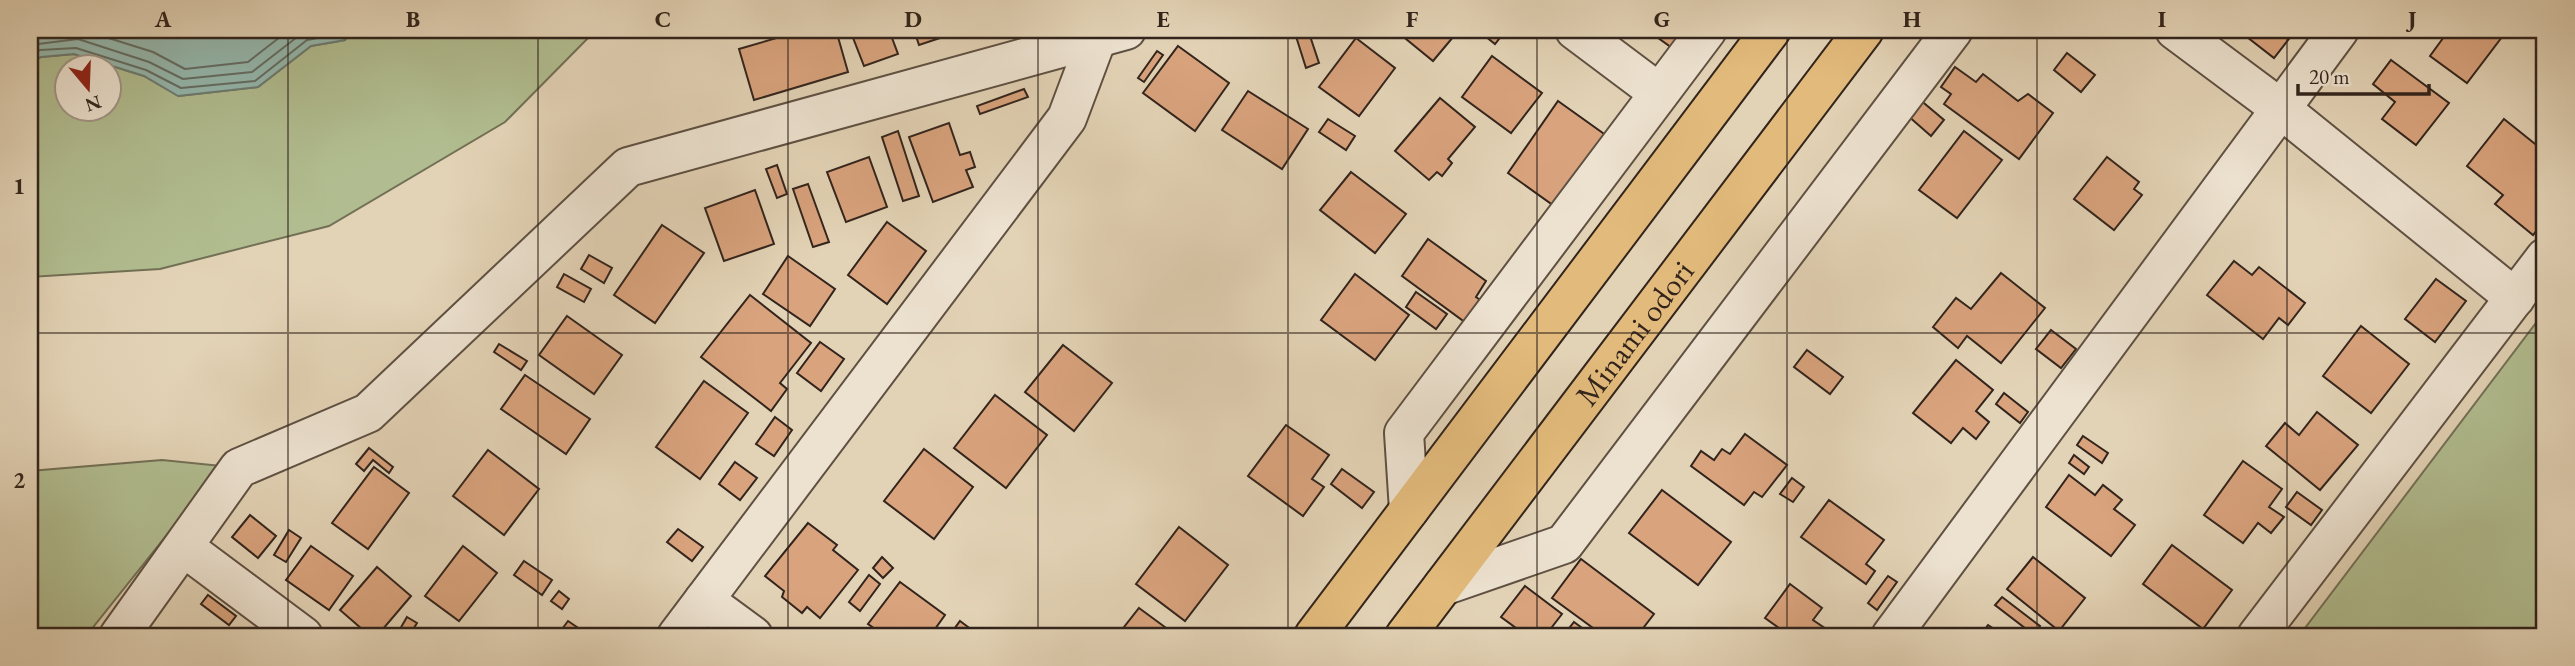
<svg xmlns="http://www.w3.org/2000/svg" width="2575" height="666" font-family="'EB Garamond',serif">
  <style>
    .green { fill: #b1bd90; stroke: #727056; stroke-width: 2; fill-rule: evenodd }
    .water { fill: #95b8ae; stroke: #6d7d74; stroke-width: 2 }
    .lines { fill: none; stroke-linecap: round; stroke-linejoin: round }
    .shore { stroke: #646e65; stroke-width: 2 }
    .building { fill: #d9a37d; stroke: #32241c; stroke-width: 2 }
    .minor-casing { stroke: #5e5042; stroke-width: 42 }
    .major-casing { stroke: #32241c; stroke-width: 42 }
    .minor { stroke: #ede2d0; stroke-width: 38 }
    .major { stroke: #e2ba7b; stroke-width: 38 }
    .grid { fill: none; stroke: #32241c; stroke-width: 2; stroke-opacity: 0.55 }
    .labels { text-anchor: middle; dominant-baseline: central; stroke-width: 5; stroke-linejoin: round; paint-order: stroke }
    .street-label { font-size: 32px; fill: #32241c; stroke: #ede2d0 }
    .neatline { fill: none; stroke: #32241c; stroke-width: 2.5 }
    .grid-label { font-size: 23px; text-anchor: middle; font-weight: bold; fill: #32241c }
  </style>
  <rect width="100%" height="100%" fill="#e3d3b6"/>
  <filter id="stains"><feTurbulence type="fractalNoise" baseFrequency=".00286" numOctaves="4"/><feColorMatrix values="0 0 0 0 .2 0 0 0 0 .09 0 0 0 0 .02 0 0 0 .5 -.17"/></filter>
  <radialGradient id="worn" r=".72"><stop offset=".6" stop-color="#630" stop-opacity="0"/><stop offset="1" stop-color="#630" stop-opacity=".3"/></radialGradient>
  <!-- green -->
  <g class="green">
    <path d="M350,30H596L505,122L329,226L160,269L30,277V62L41,57L74,54L144,76L179,96L258,87L311,46L345,40ZM66,66H108V108H66Z"/>
    <polygon points="2545,311 2545,636 2299,636"/>
    <polygon points="162,460 222,466 86,636 30,636 30,471"/>
  </g>
  <!-- water -->
  <polygon class="water" points="30,30 350,30 345,40 311,46 258,87 178,96 144,76 74,54 41,57 30,62"/>
  <g class="lines">
    <!-- shore -->
    <g class="shore">
      <polyline points="83,30 153,52 185,69 248,62 289,30"/>
      <polyline points="30,45 78,39 149,62 183,79 252,72 301,34 313,30"/>
      <polyline points="30,54 40,50 76,48 146,70 181,88 255,81 307,40 339,34 342,30"/>
    </g>
  </g>
  <!-- building -->
  <g class="building">
    <polygon points="804,30 836,30 848,72 754,100 739,49"/>
    <polygon points="850,30 889,30 898,54 864,66"/>
    <polygon points="914,30 954,30 955,33 919,45"/>
    <polygon points="1294,30 1308,30 1319,63 1306,68"/>
    <polygon points="1395,30 1459,30 1433,61"/>
    <polygon points="1489,30 1506,30 1495,44 1485,36"/>
    <polygon points="1647,30 1701,30 1682,55"/>
    <polygon points="2238,30 2296,30 2274,58"/>
    <polygon points="2449,30 2500,30 2505,33 2467,83 2430,56"/>
    <polygon points="1356,38 1395,68 1359,116 1319,87"/>
    <polygon points="1178,46 1229,83 1195,131 1143,93"/>
    <polygon points="1157,51 1163,55 1144,82 1138,78"/>
    <polygon points="2067,53 2095,75 2081,92 2054,70"/>
    <polygon points="1492,56 1542,93 1511,133 1462,97"/>
    <polygon points="2391,60 2449,103 2416,145 2382,119 2395,102 2373,84"/>
    <polygon points="1955,67 1976,82 1983,74 2018,101 2028,94 2053,113 2019,159 1944,104 1951,94 1941,87"/>
    <polygon points="1024,89 1028,97 980,114 977,106"/>
    <polygon points="1248,91 1308,129 1282,169 1222,130"/>
    <polygon points="1912,93 1944,120 1931,136 1899,108"/>
    <polygon points="1440,98 1475,127 1448,159 1452,163 1442,176 1437,172 1429,180 1395,151"/>
    <polygon points="1558,101 1614,141 1564,213 1508,173"/>
    <polygon points="1328,119 1355,136 1346,150 1319,132"/>
    <polygon points="2504,119 2545,152 2545,220 2533,235 2495,204 2503,195 2467,166"/>
    <polygon points="949,123 960,155 970,152 975,167 966,170 973,187 933,202 909,137"/>
    <polygon points="898,131 919,196 903,201 882,137"/>
    <polygon points="1964,131 2002,160 1957,218 1919,190"/>
    <polygon points="869,157 887,207 846,222 827,172"/>
    <polygon points="2107,157 2139,182 2134,189 2142,195 2114,230 2074,199"/>
    <polygon points="777,165 787,194 777,198 766,169"/>
    <polygon points="1351,172 1406,214 1375,253 1320,210"/>
    <polygon points="808,184 829,242 813,247 793,189"/>
    <polygon points="755,190 774,244 724,261 705,208"/>
    <polygon points="887,222 926,251 887,304 848,275"/>
    <polygon points="662,225 704,253 655,323 614,295"/>
    <polygon points="1428,239 1486,281 1476,297 1493,309 1477,331 1402,276"/>
    <polygon points="589,255 612,268 604,283 581,269"/>
    <polygon points="788,256 835,289 810,326 763,294"/>
    <polygon points="2234,261 2252,275 2259,267 2305,303 2288,325 2279,318 2263,339 2207,295"/>
    <polygon points="2001,273 2045,308 2001,363 1967,336 1958,348 1933,327 1956,298 1971,309"/>
    <polygon points="564,274 591,289 584,302 557,287"/>
    <polygon points="1355,274 1409,315 1375,360 1321,320"/>
    <polygon points="2436,279 2466,301 2435,342 2405,319"/>
    <polygon points="1416,292 1447,314 1436,329 1406,307"/>
    <polygon points="750,295 811,343 780,383 787,389 771,411 701,357"/>
    <polygon points="567,316 622,355 594,394 539,355"/>
    <polygon points="2361,326 2409,364 2371,413 2323,376"/>
    <polygon points="2051,330 2076,349 2061,368 2036,349"/>
    <polygon points="820,342 844,359 821,391 797,373"/>
    <polygon points="499,344 527,361 521,370 494,352"/>
    <polygon points="1063,345 1112,383 1074,431 1025,392"/>
    <polygon points="1807,350 1843,377 1830,394 1794,367"/>
    <polygon points="1956,360 1993,390 1976,411 1989,422 1976,439 1963,428 1951,443 1913,413"/>
    <polygon points="525,375 590,419 566,454 501,409"/>
    <polygon points="704,381 748,413 700,479 656,447"/>
    <polygon points="2004,393 2028,412 2020,423 1996,404"/>
    <polygon points="995,395 1047,435 1006,488 954,448"/>
    <polygon points="2317,412 2358,445 2320,490 2266,446 2285,423 2299,435"/>
    <polygon points="775,417 792,430 774,456 756,444"/>
    <polygon points="1286,425 1329,455 1312,479 1324,487 1303,516 1248,476"/>
    <polygon points="1745,434 1787,465 1762,497 1754,492 1744,505 1691,466 1701,451 1714,460 1722,449 1730,454"/>
    <polygon points="2083,436 2108,453 2102,463 2077,445"/>
    <polygon points="369,448 393,467 389,473 373,460 364,471 356,464"/>
    <polygon points="924,449 973,487 934,539 884,501"/>
    <polygon points="488,450 539,489 504,535 453,496"/>
    <polygon points="2074,455 2089,467 2084,474 2069,463"/>
    <polygon points="2243,461 2282,489 2269,507 2284,517 2271,533 2258,523 2243,543 2204,515"/>
    <polygon points="735,462 757,478 740,500 719,484"/>
    <polygon points="374,467 409,493 368,549 332,523"/>
    <polygon points="1342,469 1374,492 1362,508 1331,484"/>
    <polygon points="2069,475 2095,495 2103,485 2122,500 2114,509 2135,525 2111,556 2046,507"/>
    <polygon points="1792,478 1804,487 1793,502 1780,494"/>
    <polygon points="1662,490 1731,542 1698,585 1629,533"/>
    <polygon points="2297,492 2322,510 2311,525 2286,507"/>
    <polygon points="1829,500 1884,540 1866,564 1875,571 1866,584 1801,537"/>
    <polygon points="250,515 276,536 258,558 232,537"/>
    <polygon points="808,523 837,545 833,550 858,570 820,618 807,607 802,613 782,597 784,591 765,576"/>
    <polygon points="1179,527 1228,565 1185,621 1136,584"/>
    <polygon points="678,529 703,547 692,561 667,542"/>
    <polygon points="289,530 301,538 286,562 274,555"/>
    <polygon points="2172,545 2232,590 2203,629 2143,584"/>
    <polygon points="311,546 353,576 329,610 286,580"/>
    <polygon points="463,546 497,573 459,621 425,596"/>
    <polygon points="882,557 893,568 883,578 873,568"/>
    <polygon points="2033,557 2085,598 2059,631 2007,589"/>
    <polygon points="1581,559 1654,614 1637,636 1604,636 1552,598"/>
    <polygon points="524,561 552,580 542,595 514,575"/>
    <polygon points="377,567 411,596 377,636 370,636 340,610"/>
    <polygon points="869,575 880,584 860,611 849,602"/>
    <polygon points="1888,576 1897,582 1877,610 1868,603"/>
    <polygon points="900,582 945,615 930,636 885,636 868,624"/>
    <polygon points="1790,584 1822,608 1813,620 1829,631 1824,636 1790,636 1765,618"/>
    <polygon points="1525,586 1562,614 1545,636 1527,636 1501,617"/>
    <polygon points="559,591 569,599 562,609 551,601"/>
    <polygon points="208,595 236,616 229,625 201,604"/>
    <polygon points="2002,597 2040,626 2034,635 1995,605"/>
    <polygon points="1139,608 1177,636 1117,636"/>
    <polygon points="407,617 417,623 409,636 396,636"/>
    <polygon points="568,621 590,636 557,636"/>
    <polygon points="960,621 980,636 949,636"/>
    <polygon points="1574,622 1593,636 1563,636"/>
    <polygon points="1988,625 2005,636 1980,636"/>
  </g>
  <g class="lines">
    <defs>
      <g id="minor">
        <polyline points="1575,30 1659,93"/>
        <polyline points="2175,30 2281,109 2515,298"/>
        <polyline points="1409,510 1404,433 1707,30"/>
        <polyline points="185,548 303,636"/>
        <polyline points="1443,586 1564,544 1953,30"/>
        <polyline points="704,600 753,636"/>
        <polyline points="119,636 239,468 368,413 628,167 1126,30"/>
        <polyline points="677,636 1067,118 1097,38"/>
        <polyline points="1891,636 2339,30"/>
        <polyline points="2257,636 2545,258"/>
      </g>
      <g id="major">
        <polyline points="1314,636 1771,30"/>
        <path id="s1" d="M1405,636L1864,30"/>
      </g>
    </defs>
    <!-- minor casing -->
    <use href="#minor" class="minor-casing"/>
    <!-- major casing -->
    <use href="#major" class="major-casing"/>
    <!-- minor -->
    <use href="#minor" class="minor"/>
    <!-- major -->
    <use href="#major" class="major"/>
  </g>
  <!-- grid -->
  <path class="grid" d="M288,30V636M538,30V636M788,30V636M1038,30V636M1288,30V636M1537,30V636M1787,30V636M2037,30V636M2287,30V636M30,333H2545"/>
  <g class="labels">
    <!-- street labels -->
    <g class="street-label">
      <text stroke="none"><textPath href="#s1" startOffset="380">Minami odori</textPath></text>
    </g>
  </g>
  <!-- margin -->
  <rect width="2575" height="666" fill="none" stroke="#e3d3b6" stroke-width="77"/>
  <!-- north arrow -->
  <g transform="translate(88 88) rotate(161)"><circle r="33" fill="#ede2d0" stroke="#a29688" stroke-width="2"/>
  <path d="M0-5L12 26L0 18L-12 26Z" fill="#8f2418"/>
  <text y="-10" font-size="19" font-weight="bold" text-anchor="middle" fill="#32241c">N</text>
  </g>
  <!-- scale -->
  <path d="M2298 84v10h131v-10" fill="none" stroke="#32241c" stroke-width="3.5"/>
  <text x="2309" y="84" font-size="21" fill="#32241c" stroke="#ede2d0" stroke-width="5" paint-order="stroke">20 m</text>
  <rect x="38" y="38" width="2498" height="590" class="neatline"/>
  <g class="grid-label">
    <text x="163" y="27">A</text>
    <text x="413" y="27">B</text>
    <text x="663" y="27">C</text>
    <text x="913" y="27">D</text>
    <text x="1163" y="27">E</text>
    <text x="1412" y="27">F</text>
    <text x="1662" y="27">G</text>
    <text x="1912" y="27">H</text>
    <text x="2162" y="27">I</text>
    <text x="2412" y="27">J</text>
    <text x="19" y="194">1</text>
    <text x="19" y="488">2</text>
  </g>
  <rect width="100%" height="100%" filter="url(#stains)"/>
  <rect width="100%" height="100%" fill="url(#worn)"/>
</svg>
